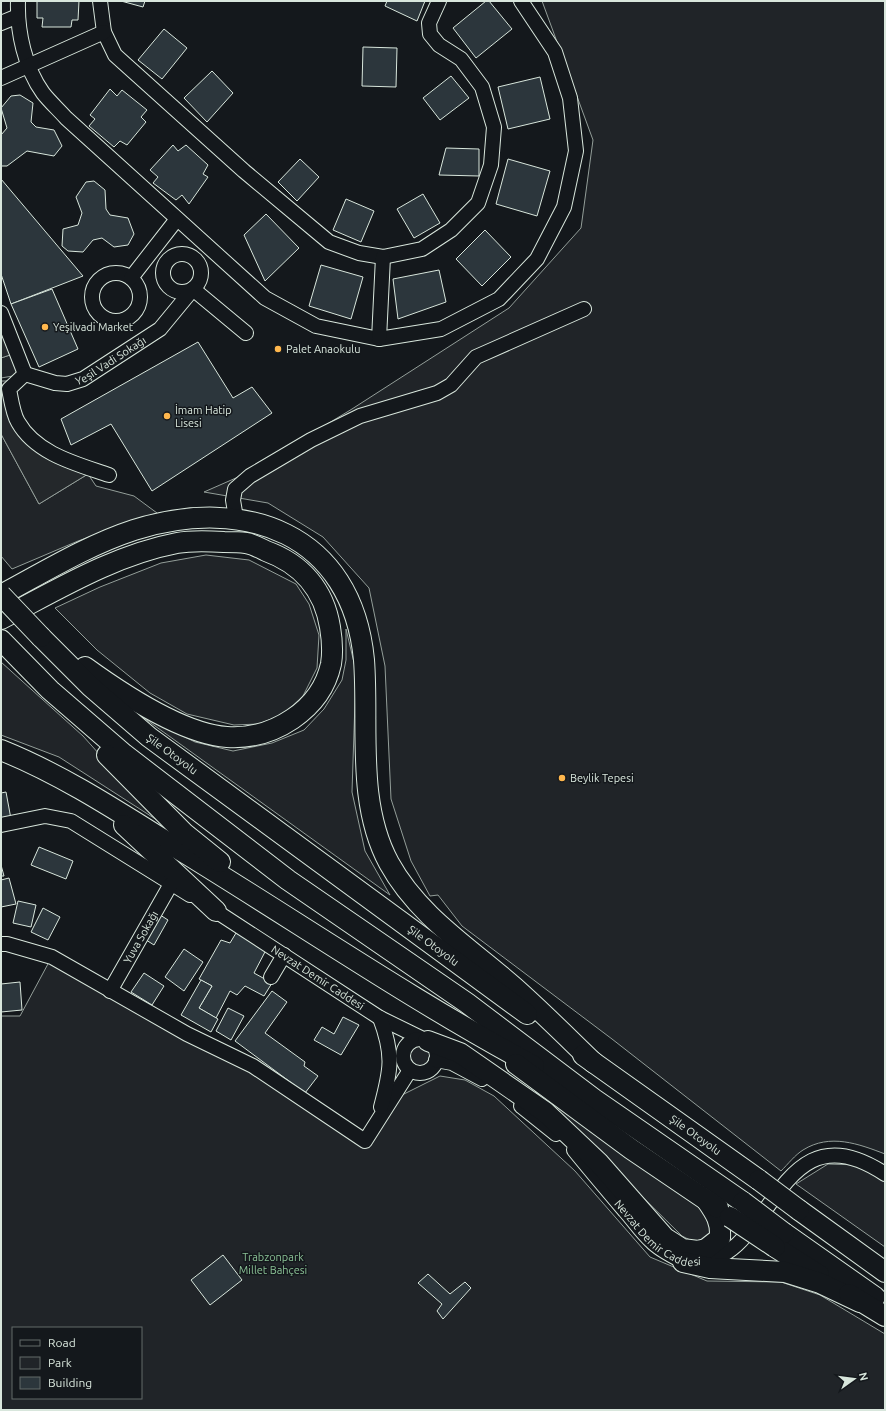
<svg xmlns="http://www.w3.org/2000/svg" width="886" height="1411" font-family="Ubuntu,sans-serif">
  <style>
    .green { fill: #202428; stroke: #939e99; fill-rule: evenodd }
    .parking { fill: #24282b; stroke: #939e99 }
    .building { fill: #2c363c; stroke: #d8e6dc }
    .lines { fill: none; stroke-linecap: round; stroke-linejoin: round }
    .minor-casing { stroke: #d8e6dc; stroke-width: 16 }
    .highway-casing { stroke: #d8e6dc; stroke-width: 22 }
    .minor { stroke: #14181c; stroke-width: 14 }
    .highway { stroke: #14181c; stroke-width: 20 }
    .highway-bridge-casing { stroke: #d8e6dc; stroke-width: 22; stroke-linecap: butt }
    .highway-bridge { stroke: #14181c; stroke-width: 20 }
    .poi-dot { fill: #ffb74d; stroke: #14181c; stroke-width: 1.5 }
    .labels { text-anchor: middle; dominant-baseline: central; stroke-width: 3; stroke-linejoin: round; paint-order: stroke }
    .poi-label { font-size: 11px; fill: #d8e6dc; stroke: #14181c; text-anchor: start }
    .street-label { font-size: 11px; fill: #d8e6dc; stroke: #14181c }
    .park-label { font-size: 11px; fill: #8ac095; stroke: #14181c }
  </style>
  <rect width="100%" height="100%" fill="#14181c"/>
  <!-- green -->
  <g class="green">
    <path d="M542,1H885V1154C859,1144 830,1133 803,1150C795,1155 788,1164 781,1171L612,1039L462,926L438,895L430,896L411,861L391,799L385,666L369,588L323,537L268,503L204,492L245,474L352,409L509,308L581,228L593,140Z"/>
    <polygon points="16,353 25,374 1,378 1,358"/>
    <polygon points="1,434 39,504 88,474 96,486 134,496 157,513 78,541 12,569 1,556"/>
    <polygon points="206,555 249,560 296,584 309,604 319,635 317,668 303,696 284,714 259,724 234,725 187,714 150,693 97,650 55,608 100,587 161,563"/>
    <polygon points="346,629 356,671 352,792 365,851 390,895 137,713 195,742 233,751 272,743 304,730 324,709 342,680 346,660"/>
    <polygon points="1,662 83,736 160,822 59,757 1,735"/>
    <path d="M49,962L238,1064L364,1146L400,1096L440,1076L465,1080L494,1096L575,1171L650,1257L707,1281L781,1282L820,1295L885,1334V1410H1V1016H20ZM13,1328H141V1398H13Z"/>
    <circle cx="420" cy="1056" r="11"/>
    <polygon points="533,1089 707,1208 713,1227 709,1241 698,1244 682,1236"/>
    <polygon points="828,1164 859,1165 885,1182 885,1247 796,1184"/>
  </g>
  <!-- parking -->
  <g class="parking">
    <polygon points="1,313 16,353 1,358"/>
    <polygon points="1,381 11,381 17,422 88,474 39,504 1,434"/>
  </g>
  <!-- building -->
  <g class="building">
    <polygon points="37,1 79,1 78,20 72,20 71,27 42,27 43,18 37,18"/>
    <polygon points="121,1 145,1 143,7"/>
    <polygon points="387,1 425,1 417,21 385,6"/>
    <polygon points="486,1 489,1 512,29 476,58 453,28"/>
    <polygon points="164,29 187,48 162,79 138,60"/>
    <polygon points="363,47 397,48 396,87 362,86"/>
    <polygon points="212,71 233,93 207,122 184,98"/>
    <polygon points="451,76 469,98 440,120 423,98"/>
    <polygon points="540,77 550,119 508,129 498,87"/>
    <polygon points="110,89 117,96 122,90 147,110 141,117 146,122 127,145 120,141 114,147 89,126 95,119 90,115"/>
    <polygon points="20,95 33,103 31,122 36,127 54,130 62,146 54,156 27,151 7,166 1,166 1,135 7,128 1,108 11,96"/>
    <polygon points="173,145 178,151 186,145 208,165 203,174 208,177 189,204 182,195 176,200 153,183 158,177 150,170"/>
    <polygon points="446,148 479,149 479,176 439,175"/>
    <polygon points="300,159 319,177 297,201 278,182"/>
    <polygon points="508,159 550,171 537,216 496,204"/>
    <polygon points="1,179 83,276 11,304 1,274"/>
    <polygon points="94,181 105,190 106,209 110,215 128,218 134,234 128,245 114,247 102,238 93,240 83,252 68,251 62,246 63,229 78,225 82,213 76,197 86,182"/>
    <polygon points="423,194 440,223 414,238 397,209"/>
    <polygon points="346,199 374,211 361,242 333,230"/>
    <polygon points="266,214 299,248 265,281 244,235"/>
    <polygon points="485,230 511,257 482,286 456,259"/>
    <polygon points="321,265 363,277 351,319 309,306"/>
    <polygon points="439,270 446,302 398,319 393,279"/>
    <polygon points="52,289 78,349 39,367 11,304"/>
    <polygon points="198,342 233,398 252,387 272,413 152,491 111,424 71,445 61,419"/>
    <polygon points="6,792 11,819 1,821 1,793"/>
    <polygon points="39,847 73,861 66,879 31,865"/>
    <polygon points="1,865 4,876 1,876"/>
    <polygon points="9,878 16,904 1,907 1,880"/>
    <polygon points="18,901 36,905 31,927 13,923"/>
    <polygon points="43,908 60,917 48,940 31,932"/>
    <polygon points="157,913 168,920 154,945 143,938"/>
    <polygon points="236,933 266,950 254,973 272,983 264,996 245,986 237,995 230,991 216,1018 199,1008 212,986 199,979 221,940 230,943"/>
    <polygon points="184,949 203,962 184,991 165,977"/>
    <polygon points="144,973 164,986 152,1005 131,992"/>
    <polygon points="201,980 212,986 199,1008 218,1019 211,1032 181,1015"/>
    <polygon points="20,982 22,1010 1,1012 1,984"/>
    <polygon points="272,991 287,1002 265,1033 305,1062 304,1066 318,1076 305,1093 235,1041"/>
    <polygon points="228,1008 244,1016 231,1040 216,1031"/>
    <polygon points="343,1017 359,1025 341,1055 314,1040 322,1027 334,1034"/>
    <polygon points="223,1255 242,1280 210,1305 191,1280"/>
    <polygon points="428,1274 450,1294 465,1282 471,1288 443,1319 437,1311 442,1304 418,1283"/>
  </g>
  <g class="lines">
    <defs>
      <g id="minor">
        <path d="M18,1C17,32 25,68 43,93C50,102 59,110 66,118L265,298L316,326L379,339L441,329L499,299L537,259L564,207L576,151L570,98L555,52L521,1"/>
        <polyline points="100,1 104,32 115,55 244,171 329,242 359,253 383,257 422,249 451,230 478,203 491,165 494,127 482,87 461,59 439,45 430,34 429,23 439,1"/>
        <polyline points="1,23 18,16"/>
        <polyline points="1,78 104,32"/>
        <circle cx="182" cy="273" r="19"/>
        <circle cx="116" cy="297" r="24"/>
        <polyline points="131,278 177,219"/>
        <polyline points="1,313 25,374"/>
        <polyline points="379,339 383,257"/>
        <path id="s1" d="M25,374L55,383L67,384L83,379L160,329L193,289L246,333"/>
        <path d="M25,374L9,389C11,399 13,414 18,422C36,454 77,464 109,475"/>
        <polyline points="236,518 233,500 235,489 250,476 311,440 360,416 437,393 451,385 476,357 584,309"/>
        <polyline points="1,825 45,816 71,821 190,895"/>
        <path id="s2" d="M208,906L380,1018L423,1039"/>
        <polyline points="1,944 7,944 52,957 187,1034 253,1066 365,1141 410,1070"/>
        <polyline points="271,977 284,955"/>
        <path id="s3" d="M110,991L171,884"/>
        <path d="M380,1018C394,1055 391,1070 381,1107"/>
        <circle cx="420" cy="1056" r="17"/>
        <polyline points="436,1060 452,1063 482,1079"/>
        <polyline points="521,1106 556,1134"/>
        <path id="s4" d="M574,1150C591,1171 608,1191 625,1211C634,1221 641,1232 651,1241C658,1249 672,1256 682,1261C686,1263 694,1262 699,1261C773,1261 777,1102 885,1174"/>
      </g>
      <g id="highway">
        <path d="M1,595C44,572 88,545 134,530C245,495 352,533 364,660C369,726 356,802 389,863C418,916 470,948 514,987C541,1011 567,1037 594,1063"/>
        <path d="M1,619C57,590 114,555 177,543C193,540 209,541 224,542C231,542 239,542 246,543C253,544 260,548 266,551C302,564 324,590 330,627C332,639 333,652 331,664C321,710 273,740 227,737C183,734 121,693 85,667"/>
        <path id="s5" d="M41,637L91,687L149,737L527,1014"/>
        <polyline points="1,640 50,690 124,754 288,880 467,1003 594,1099 743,1202"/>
        <path d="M1,750C63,775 119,812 175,847C295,920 411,1000 534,1066"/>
        <polyline points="107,755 184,833 220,862"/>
        <polyline points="124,825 216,911"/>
        <path d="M428,1041L460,1053L545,1112L599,1163L665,1238L682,1249L698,1251L706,1249L720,1238C721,1222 716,1214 707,1201"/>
        <path id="s6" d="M583,1055L759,1180"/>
        <polyline points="516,1064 631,1149 718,1208"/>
        <polyline points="799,1210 885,1272"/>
        <polyline points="784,1233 875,1297"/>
        <polyline points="775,1247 819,1275"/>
        <polyline points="683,1262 710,1268 785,1272 820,1283 860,1302"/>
        <polyline points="849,1294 885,1316"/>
      </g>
    </defs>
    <!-- minor casing -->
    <use href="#minor" class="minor-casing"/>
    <!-- highway casing -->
    <use href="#highway" class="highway-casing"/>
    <!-- minor -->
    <use href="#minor" class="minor"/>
    <!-- highway -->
    <use href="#highway" class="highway"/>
    <defs>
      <g id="highway-bridge">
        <polyline points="1,595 41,637"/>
        <polyline points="759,1180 799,1210"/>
        <polyline points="743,1202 784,1233"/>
        <polyline points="730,1217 775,1247"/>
      </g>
    </defs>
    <!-- highway-bridge casing -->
    <use href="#highway-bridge" class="highway-bridge-casing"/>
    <!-- highway-bridge -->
    <use href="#highway-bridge" class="highway-bridge"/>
  </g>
  <!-- markers -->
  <g class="poi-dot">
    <circle cx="45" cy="327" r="4"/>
    <circle cx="278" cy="349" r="4"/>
    <circle cx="167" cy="416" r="4"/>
    <circle cx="562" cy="778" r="4"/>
  </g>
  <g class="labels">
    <!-- poi labels -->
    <g class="poi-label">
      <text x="53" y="327">Yeşilvadi Market</text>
      <text x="286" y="349">Palet Anaokulu</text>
      <text x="175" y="410">İmam Hatip<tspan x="175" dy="13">Lisesi</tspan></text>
      <text x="570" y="778">Beylik Tepesi</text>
    </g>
    <!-- street labels -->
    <g class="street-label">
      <text stroke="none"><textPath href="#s1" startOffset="93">Yeşil Vadi Sokağı</textPath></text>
      <text stroke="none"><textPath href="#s5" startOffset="176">Şile Otoyolu</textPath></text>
      <text stroke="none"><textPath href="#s3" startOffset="62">Yuva Sokağı</textPath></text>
      <text stroke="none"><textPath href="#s5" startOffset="500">Şile Otoyolu</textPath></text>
      <text stroke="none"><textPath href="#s2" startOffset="131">Nevzat Demir Caddesi</textPath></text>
      <text stroke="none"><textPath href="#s6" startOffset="138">Şile Otoyolu</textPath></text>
      <text stroke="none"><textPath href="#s4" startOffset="121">Nevzat Demir Caddesi</textPath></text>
    </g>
    <!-- park labels -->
    <g class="park-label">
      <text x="273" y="1257">Trabzonpark<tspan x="273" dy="13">Millet Bahçesi</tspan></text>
    </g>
  </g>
  <!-- border -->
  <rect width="886" height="1411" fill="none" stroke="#d8e6dc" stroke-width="4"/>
  <!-- legend -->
  <rect x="12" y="1327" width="130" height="72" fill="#14181c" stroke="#626a69"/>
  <rect x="20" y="1340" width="20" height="6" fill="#14181c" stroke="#626a69"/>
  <text x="48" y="1347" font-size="12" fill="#d8e6dc">Road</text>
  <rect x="20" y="1357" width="20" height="12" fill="#202428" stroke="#626a69"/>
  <text x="48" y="1367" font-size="12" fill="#d8e6dc">Park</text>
  <rect x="20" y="1377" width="20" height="12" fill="#2c363c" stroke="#626a69"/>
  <text x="48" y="1387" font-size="12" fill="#d8e6dc">Building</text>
  <!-- north arrow -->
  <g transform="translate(854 1379) rotate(76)" stroke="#14181c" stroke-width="3" paint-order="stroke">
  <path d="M0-3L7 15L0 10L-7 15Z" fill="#d8e6dc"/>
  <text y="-6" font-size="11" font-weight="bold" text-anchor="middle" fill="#d8e6dc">N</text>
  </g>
</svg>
